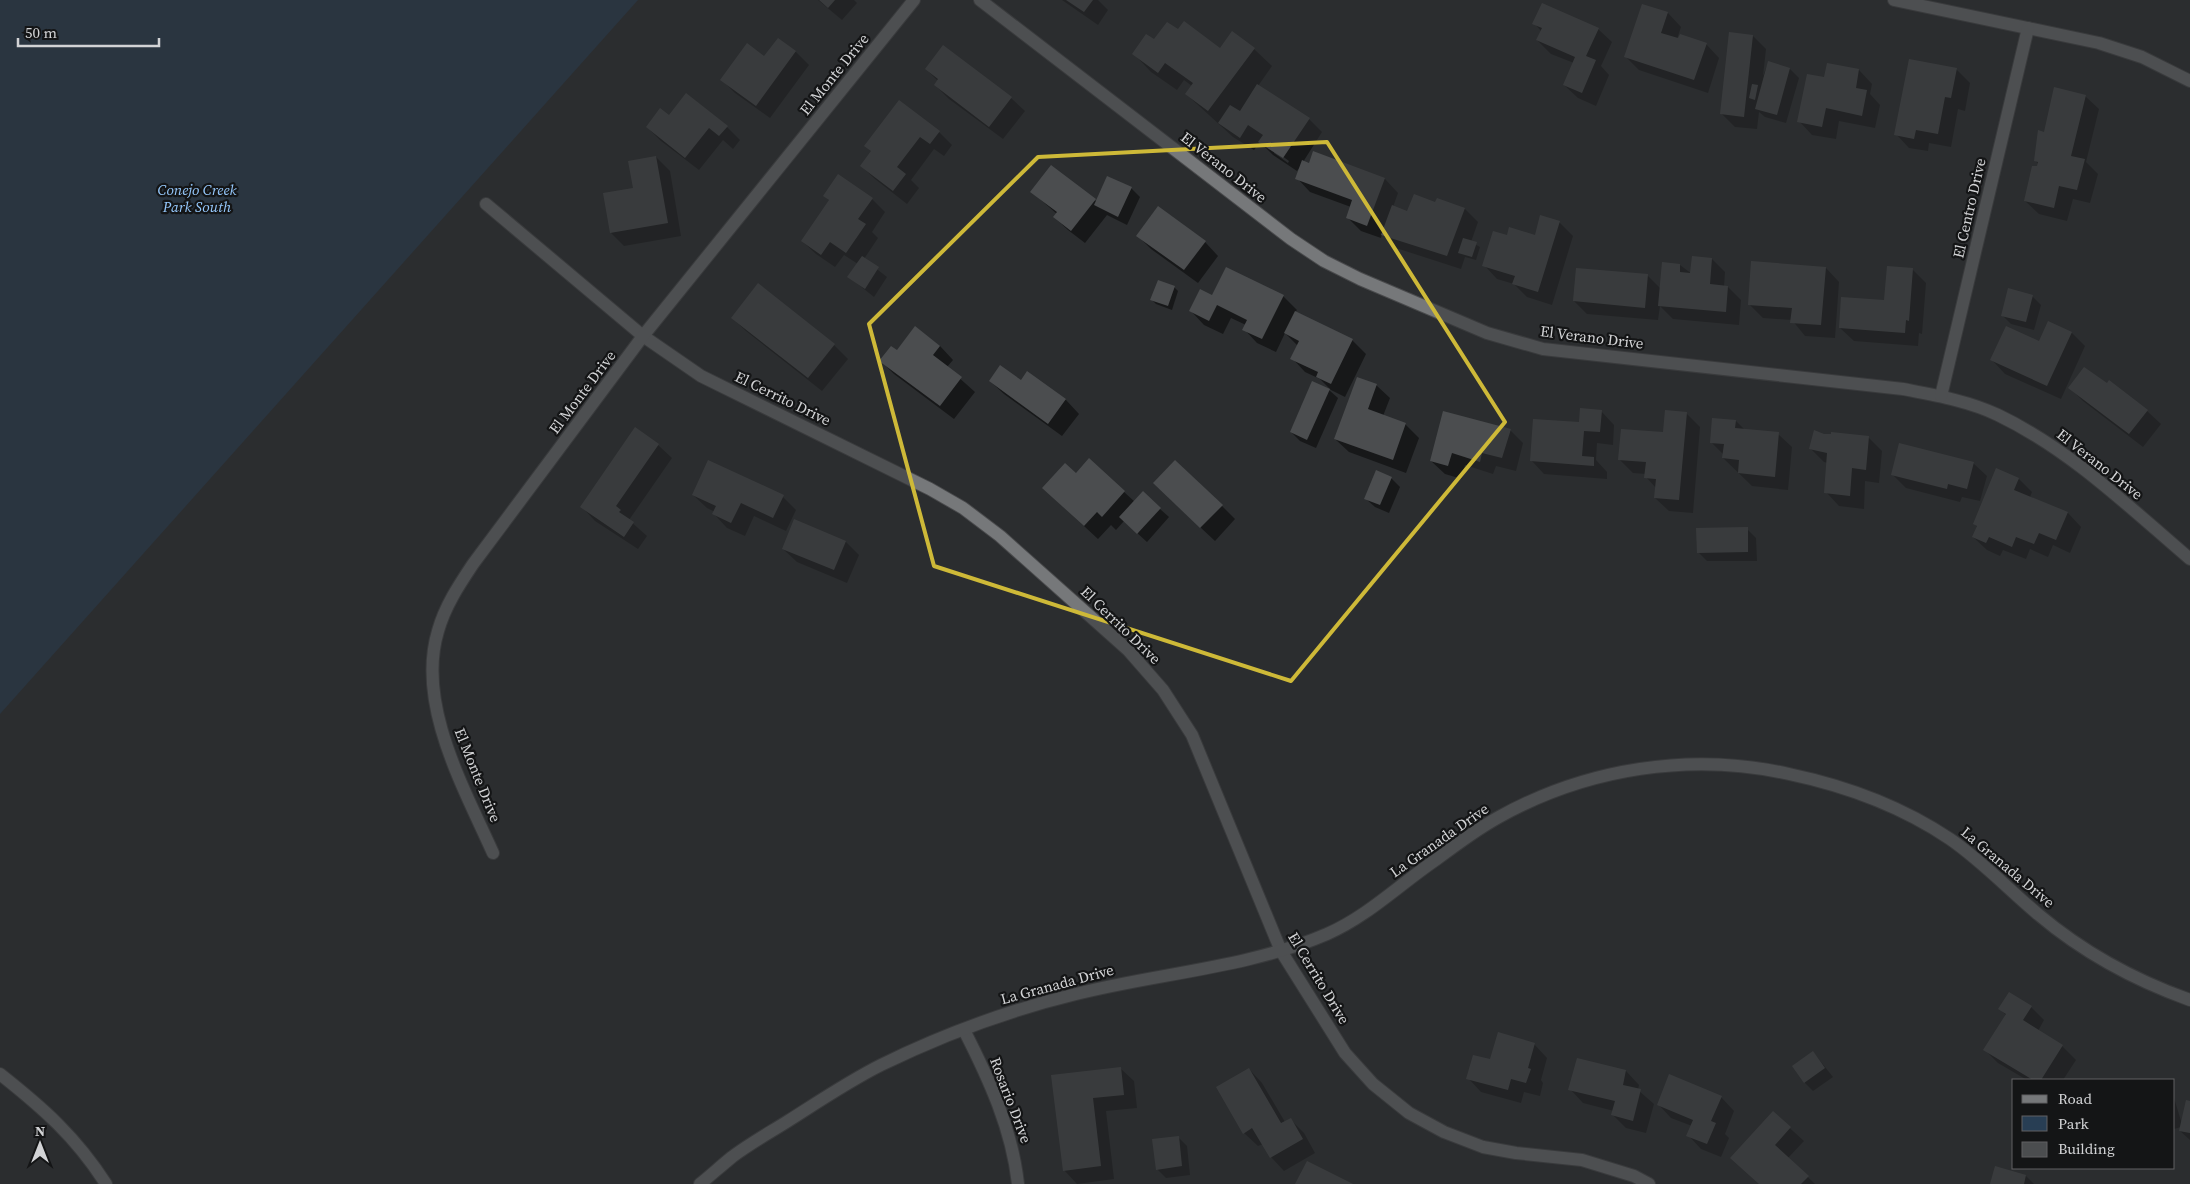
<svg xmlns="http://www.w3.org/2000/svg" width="2190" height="1184" font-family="'Source Serif 4',serif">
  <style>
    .green { fill: #283e54 }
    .shadow { fill: #0007; fill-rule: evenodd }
    .building { fill: #4b4d4f }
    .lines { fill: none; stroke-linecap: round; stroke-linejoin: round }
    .street-casing { stroke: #494a4c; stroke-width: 14 }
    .secondary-casing { stroke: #494a4c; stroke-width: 14 }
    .street { stroke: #76787a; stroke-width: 12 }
    .secondary { stroke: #76787a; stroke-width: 12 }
    .marked { fill: none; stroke: #ceb938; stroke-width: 4; stroke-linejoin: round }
    .labels { text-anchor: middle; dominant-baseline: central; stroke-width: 4.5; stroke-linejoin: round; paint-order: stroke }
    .street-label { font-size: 15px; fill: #d2d3d5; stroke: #141516 }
    .park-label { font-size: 15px; font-style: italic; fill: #95c8fc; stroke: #141516 }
  </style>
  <rect width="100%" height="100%" fill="#2b2d2f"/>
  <!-- green -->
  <polygon class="green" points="0,0 638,0 0,714"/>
  <!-- shadow -->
  <g class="shadow">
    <polygon points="818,0 854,0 857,3 842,20"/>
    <polygon points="1062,0 1098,0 1108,10 1098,25"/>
    <polygon points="1668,13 1681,27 1677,39 1706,44 1719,58 1708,93 1639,70 1626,57"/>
    <polygon points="1534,23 1598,29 1612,42 1601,66 1609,75 1596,106 1578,98 1564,85 1574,63 1551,54 1537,40 1541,31"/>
    <path d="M1178,31L1220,49H1254L1272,66L1258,86L1309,119L1322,132L1303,162L1385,179L1398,193L1393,207L1408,213L1436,203L1465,209L1478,222L1471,242L1480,247L1476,260L1465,257L1461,269L1396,248L1382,234L1381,238L1361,231L1347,217L1351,207L1310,192L1297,178L1300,167L1297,171L1273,155L1260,142L1254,150L1233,137L1186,94L1192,86L1184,80L1177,90L1151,72L1134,54L1154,41ZM1274,150L1289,161L1288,163L1274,153Z"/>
    <polygon points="1753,36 1766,49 1763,76 1768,63 1790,69 1799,78 1786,123 1765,117 1759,112 1757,129 1735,127 1721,113"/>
    <polygon points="778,39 796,52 809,65 770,118 735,93 721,79 764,58"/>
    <polygon points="926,69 1011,98 1025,111 1003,139 949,99 935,85 938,81"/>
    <polygon points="1956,69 1970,83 1965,111 1958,109 1951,147 1929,143 1928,151 1909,148 1896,134"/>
    <polygon points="1859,70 1872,84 1870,94 1880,105 1875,128 1839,121 1836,139 1812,135 1799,121 1825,79"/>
    <polygon points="2085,96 2099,109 2086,162 2098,174 2090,203 2073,199 2067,221 2039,214 2025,201 2037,168 2038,164 2035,160 2045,134"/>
    <polygon points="669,117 727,127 740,140 733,149 723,140 699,170 661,141 647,127"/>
    <polygon points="939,132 952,145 944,156 934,149 911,180 919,188 907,204 875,179 861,166 872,152 866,146"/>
    <polygon points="656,157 670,171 681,236 624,246 611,233 634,189"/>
    <polygon points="1131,188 1140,197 1127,225 1107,215 1085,243 1068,230 1054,217 1057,214 1032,192 1097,201"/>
    <polygon points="824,196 872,199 885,212 872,232 878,238 864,259 887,277 874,297 849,277 858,264 844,255 835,267 816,254 802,241 830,201"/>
    <polygon points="1559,222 1573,236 1552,305 1527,297 1514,284 1497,279 1484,265 1508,237 1535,236"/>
    <polygon points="1138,236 1205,242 1218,256 1198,283 1151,249"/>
    <polygon points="1712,259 1725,272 1724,287 1728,287 1741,300 1739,325 1673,319 1660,306 1658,320 1587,314 1574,301 1648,276 1661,289 1680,265 1692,274"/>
    <polygon points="1826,268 1839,282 1835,338 1805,336 1792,320 1763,318 1749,304"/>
    <polygon points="1912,269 1926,283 1922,334 1919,333 1918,346 1854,341 1840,328 1885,301"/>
    <polygon points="758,285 834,345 848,359 822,391 746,331 732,318"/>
    <polygon points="1174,287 1178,291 1172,310 1156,304 1152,300"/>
    <polygon points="1213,296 1283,296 1297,310 1295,312 1352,340 1366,354 1345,397 1331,390 1320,379 1305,372 1292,358 1298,346 1285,333 1276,352 1257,343 1244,329 1246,325 1231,318 1223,334 1204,325 1191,311"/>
    <polygon points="2032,296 2041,305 2034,330 2011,324 2002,315"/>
    <polygon points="2049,322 2072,333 2085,346 2061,399 2005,374 1992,360 2040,342"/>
    <polygon points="940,346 953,360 947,367 975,392 954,419 894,374 881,361 897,352"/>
    <polygon points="1028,373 1066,400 1079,414 1062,436 1004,394 990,381 1021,382"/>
    <polygon points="1376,385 1390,398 1383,416 1405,424 1419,438 1406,473 1349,452 1335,439"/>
    <polygon points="2070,388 2147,411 2161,424 2143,447 2083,401"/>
    <polygon points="1329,390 1338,398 1316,448 1300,441 1291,432"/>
    <polygon points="1601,411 1614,425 1613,445 1597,443 1596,460 1607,472 1607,479 1544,474 1531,460"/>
    <polygon points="1686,413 1700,427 1693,513 1669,511 1655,498 1656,488 1646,477 1646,474 1633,473 1619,459 1664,434"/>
    <polygon points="1736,421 1746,431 1778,434 1792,447 1788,490 1752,486 1723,458 1724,455 1711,442"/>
    <polygon points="1510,430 1523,443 1516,471 1496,466 1493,474 1465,465 1462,479 1445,474 1431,461"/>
    <polygon points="1824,435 1868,437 1882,451 1879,483 1865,481 1864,509 1839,506 1826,492 1828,463 1824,462 1810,448"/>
    <polygon points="658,445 672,458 629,520 647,536 638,549 595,521 582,507"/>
    <polygon points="1089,460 1135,502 1160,509 1169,517 1147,542 1124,521 1116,530 1111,525 1098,539 1057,501"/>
    <polygon points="1973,463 1987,476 1980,501 1962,497 1960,502 1906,488 1892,474"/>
    <polygon points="1391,478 1400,487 1389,513 1375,507 1366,499"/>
    <polygon points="2019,479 2032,492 2030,497 2068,513 2081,527 2070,553 2053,545 2048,557 2030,549 2026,559 2003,550 2000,556 1987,550 1973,537 1977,527 1974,523"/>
    <polygon points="693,495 783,497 796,510 786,531 754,516 745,536 727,528 714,514 715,512 707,508"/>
    <polygon points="1168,497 1222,506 1235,519 1215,541"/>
    <polygon points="1747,529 1756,538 1757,561 1707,561 1698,552"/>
    <polygon points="846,542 859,555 847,583 797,562 783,549"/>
    <polygon points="2031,1007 2044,1020 2038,1031 2062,1046 2076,1060 2063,1080 2027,1080 1998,1063 1985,1050 2006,1015 2000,1009"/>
    <polygon points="1534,1044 1547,1058 1541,1080 1543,1083 1540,1096 1524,1092 1521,1103 1481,1092 1468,1078 1491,1061"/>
    <polygon points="1813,1052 1833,1077 1813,1091 1804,1082"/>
    <polygon points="1120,1068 1134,1081 1137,1108 1106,1111 1114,1179 1077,1184 1064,1170 1052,1076"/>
    <polygon points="1249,1069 1262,1083 1285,1122 1290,1119 1304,1133 1315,1153 1284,1171 1271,1157 1263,1144 1258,1146 1244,1133"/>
    <polygon points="1626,1071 1639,1085 1638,1090 1654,1104 1646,1133 1626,1128 1613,1115 1614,1111 1583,1103 1570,1089"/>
    <polygon points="1721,1097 1734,1111 1725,1134 1729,1138 1721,1157 1701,1149 1688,1135 1692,1126 1671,1118 1658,1104"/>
    <polygon points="2174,1098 2182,1124 2190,1102 2190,1140 2180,1131 2181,1127 2174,1129"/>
    <polygon points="1773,1113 1804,1141 1788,1158 1815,1184 1759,1184"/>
    <polygon points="1178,1137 1187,1146 1190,1175 1166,1178 1157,1169"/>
    <polygon points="2026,1176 2034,1184 1991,1184"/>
  </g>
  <!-- building -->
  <g class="building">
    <polygon points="819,0 835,0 828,8"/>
    <polygon points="1066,0 1093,0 1084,12"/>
    <polygon points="1542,3 1599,28 1586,56 1596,60 1582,93 1563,85 1575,57 1536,40 1542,28 1532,24"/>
    <polygon points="1642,4 1668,12 1661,33 1678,38 1680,34 1707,43 1694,80 1624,57"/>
    <polygon points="1184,21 1220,48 1232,31 1255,48 1208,111 1185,94 1193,83 1165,63 1158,73 1132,54 1146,34 1154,39 1167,22 1178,29"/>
    <polygon points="1729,32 1753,35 1744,117 1720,114"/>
    <polygon points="778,38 796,51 756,106 720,80 747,43 764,56"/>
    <polygon points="943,45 1012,97 989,127 934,85 938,79 925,69"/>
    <polygon points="1909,59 1957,68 1951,98 1945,97 1938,134 1916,130 1914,139 1894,135"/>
    <polygon points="1768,61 1790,68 1777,115 1755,109"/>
    <polygon points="1827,63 1859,69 1856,88 1867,90 1862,116 1826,108 1822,127 1797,122 1807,74 1824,77"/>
    <polygon points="1257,84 1310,118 1283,158 1258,142 1263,135 1248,125 1240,138 1218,123 1230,105 1240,111"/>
    <polygon points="1752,84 1758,85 1755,100 1749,98"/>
    <polygon points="2054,87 2086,95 2071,156 2085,159 2077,190 2059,186 2054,208 2024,201 2032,166 2037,166 2038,162 2034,161 2038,130 2044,132"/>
    <polygon points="686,93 728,126 719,136 709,128 685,158 646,127 660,108 669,115"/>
    <polygon points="899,100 940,131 930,144 920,137 897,167 906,174 893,191 860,166 871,151 864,146"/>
    <polygon points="1313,151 1385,178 1367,226 1346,218 1352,200 1295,179 1302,160 1309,163"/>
    <polygon points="656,156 668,223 610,233 603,193 633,188 628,161"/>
    <polygon points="1051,165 1096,199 1071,231 1053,217 1057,212 1030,192"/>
    <polygon points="838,174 873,198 858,219 866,224 846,253 830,242 821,255 801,241 829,200 823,196"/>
    <polygon points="1107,176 1132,187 1118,217 1094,205"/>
    <polygon points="1414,194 1435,202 1437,198 1465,208 1447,256 1381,235 1392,205 1407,211"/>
    <polygon points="1158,206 1206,241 1184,270 1136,236"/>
    <polygon points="1540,215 1560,221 1538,292 1512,284 1515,276 1482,266 1493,231 1507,235 1509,227 1535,235"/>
    <polygon points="1463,238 1477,242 1472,257 1458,253"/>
    <polygon points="862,256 879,267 865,289 847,277"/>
    <polygon points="1692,256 1712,258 1710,284 1728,286 1726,312 1658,306 1662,262 1680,264 1680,272 1690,273"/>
    <polygon points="1751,261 1826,267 1821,325 1790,323 1792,308 1748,305"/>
    <polygon points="1887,266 1913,268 1909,321 1906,320 1905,333 1839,328 1841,297 1884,300"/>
    <polygon points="1226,267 1284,295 1262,339 1242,330 1247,320 1217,305 1209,321 1189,311 1200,289 1212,295"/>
    <polygon points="1576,268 1648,274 1645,308 1573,301"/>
    <polygon points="1158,280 1175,286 1168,306 1150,300"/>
    <polygon points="758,283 835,344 808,378 731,318"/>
    <polygon points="2008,288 2033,295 2026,322 2001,316"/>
    <polygon points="1295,311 1353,339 1331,384 1316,377 1318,372 1290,359 1299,341 1284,333"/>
    <polygon points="2048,321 2072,332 2047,386 1990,360 2006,326 2039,341"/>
    <polygon points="915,326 940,346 933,355 962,377 940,406 879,361 891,346 897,350"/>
    <polygon points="1000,365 1021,380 1027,371 1066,399 1048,424 989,381"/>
    <polygon points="2084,367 2107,383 2109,380 2148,410 2129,434 2068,388"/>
    <polygon points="1357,377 1377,384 1368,409 1406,423 1393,460 1334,439"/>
    <polygon points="1312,381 1330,389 1307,440 1290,432"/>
    <polygon points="1580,408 1602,410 1600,432 1584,431 1582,456 1594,457 1594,466 1530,461 1533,419 1579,422"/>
    <polygon points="1665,410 1687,412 1679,500 1654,498 1656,479 1644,478 1646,462 1618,460 1621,429 1663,432"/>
    <polygon points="1443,411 1511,429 1502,458 1482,453 1480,462 1452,453 1448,466 1430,461"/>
    <polygon points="1712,418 1736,420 1735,428 1779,432 1775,477 1738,473 1739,460 1722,458 1724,444 1710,443"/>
    <polygon points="635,427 659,444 616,506 621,510 619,512 634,522 624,537 580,507"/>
    <polygon points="1814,430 1824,434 1831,434 1831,432 1869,436 1866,470 1852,468 1850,496 1824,493 1827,453 1809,449"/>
    <polygon points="1899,443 1974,462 1967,489 1948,484 1947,489 1891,475"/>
    <polygon points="1089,458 1125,491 1102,517 1097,512 1084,526 1042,488 1065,463 1076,473"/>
    <polygon points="708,460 784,495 773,518 741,503 731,523 712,514 716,506 692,495"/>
    <polygon points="1175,460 1223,505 1200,528 1153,483"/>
    <polygon points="1996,468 2019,478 2014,490 2068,512 2056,540 2039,533 2034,544 2016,537 2012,547 1989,537 1986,543 1972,537 1977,526 1973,524"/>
    <polygon points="1376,470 1392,477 1380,505 1364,499"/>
    <polygon points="1143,491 1161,508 1137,534 1119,517"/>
    <polygon points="794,519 846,541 834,570 782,549"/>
    <polygon points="1748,527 1748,552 1697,553 1696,528"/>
    <polygon points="2009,992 2032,1006 2023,1020 2063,1045 2041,1080 2033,1080 1983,1050 2006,1014 1998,1009"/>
    <polygon points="1498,1032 1535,1043 1528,1068 1531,1069 1526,1083 1511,1079 1508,1090 1466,1079 1473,1055 1490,1059"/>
    <polygon points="1813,1051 1825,1068 1804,1083 1792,1066"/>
    <polygon points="1577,1058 1626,1070 1623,1085 1641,1089 1633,1121 1611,1115 1615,1101 1568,1090"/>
    <polygon points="1121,1067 1124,1095 1093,1098 1101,1166 1063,1171 1051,1075"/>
    <polygon points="1249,1068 1281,1123 1291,1118 1303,1139 1270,1158 1252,1128 1243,1134 1216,1087"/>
    <polygon points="1669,1074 1722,1096 1711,1121 1716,1123 1707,1144 1686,1136 1693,1120 1657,1105"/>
    <polygon points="2186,1100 2190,1101 2190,1133 2179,1131"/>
    <polygon points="1773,1111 1791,1127 1775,1145 1809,1176 1801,1184 1759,1184 1730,1158"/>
    <polygon points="1179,1136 1182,1166 1156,1170 1152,1139"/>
    <polygon points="1307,1161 1353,1184 1295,1184"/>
    <polygon points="1995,1166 2026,1175 2024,1184 1990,1184"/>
  </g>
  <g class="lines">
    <defs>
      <g id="street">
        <path d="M980,0L1291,239L1324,261L1360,279L1487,333L1543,349L1903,389C1934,395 1969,401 1998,415C2071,450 2129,507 2190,559"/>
        <polyline points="1894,0 2099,43 2142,57 2190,81"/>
        <polyline points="486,204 643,336 701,376 930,489 963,508 1000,536 1128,650 1163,690 1192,735 1281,951 1345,1053 1373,1084 1409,1113 1444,1132 1483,1147 1516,1153 1582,1160 1634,1176 1649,1184"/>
        <polyline points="1941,396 2028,28"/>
        <path d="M493,853C464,788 416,704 438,631C445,606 459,585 473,564L643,336L914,0"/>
        <path d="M964,1030C989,1079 1012,1129 1018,1184"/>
        <path d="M0,1074C43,1108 76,1137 106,1184"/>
      </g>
      <path id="secondary" d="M700,1184C711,1175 721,1166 732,1157C749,1144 769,1133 788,1121C818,1102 849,1081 881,1065C942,1035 1010,1010 1076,994C1159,973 1248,968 1327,934C1368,916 1400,884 1437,859C1457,844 1477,829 1499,817C1587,768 1691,752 1789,774C1846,786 1901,806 1950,839C1982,861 2009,890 2039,915C2084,953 2134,980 2190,1000"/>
    </defs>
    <!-- street casing -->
    <use href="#street" class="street-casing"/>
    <!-- secondary casing -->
    <use href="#secondary" class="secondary-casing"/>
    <!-- street -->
    <use href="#street" class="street"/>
    <!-- secondary -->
    <use href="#secondary" class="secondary"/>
  </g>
  <!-- marked area -->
  <path d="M0 0H2190V1184H0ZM1327,142L1505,422L1291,681L934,566L869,324L1038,157Z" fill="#2b2d2f" fill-opacity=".55" fill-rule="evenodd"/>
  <path class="marked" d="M1327,142L1505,422L1291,681L934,566L869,324L1038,157Z"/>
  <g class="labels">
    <!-- street labels -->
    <g class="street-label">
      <text transform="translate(834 74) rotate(-51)">El Monte Drive</text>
      <text transform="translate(1224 167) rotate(38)">El Verano Drive</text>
      <text transform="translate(1969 208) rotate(-77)">El Centro Drive</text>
      <text transform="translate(1592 337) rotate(7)">El Verano Drive</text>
      <text transform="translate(582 392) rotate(-53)">El Monte Drive</text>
      <text transform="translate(783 398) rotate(26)">El Cerrito Drive</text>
      <text transform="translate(2100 464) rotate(38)">El Verano Drive</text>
      <text transform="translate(1121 625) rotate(44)">El Cerrito Drive</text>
      <text transform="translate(478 775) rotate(68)">El Monte Drive</text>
      <text transform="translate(1439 840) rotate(-35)">La Granada Drive</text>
      <text transform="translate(2008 867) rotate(40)">La Granada Drive</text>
      <text transform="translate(1319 978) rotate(59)">El Cerrito Drive</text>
      <text transform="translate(1057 984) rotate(-15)">La Granada Drive</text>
      <text transform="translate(1011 1100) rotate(69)">Rosario Drive</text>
    </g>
    <!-- park labels -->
    <g class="park-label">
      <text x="197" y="189">Conejo Creek<tspan x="197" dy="17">Park South</tspan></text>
    </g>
  </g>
  <!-- legend -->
  <rect x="2012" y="1079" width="162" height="90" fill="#141516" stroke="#606162"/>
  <rect x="2022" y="1095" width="25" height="8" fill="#76787a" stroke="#606162"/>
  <text x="2058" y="1104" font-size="15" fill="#d2d3d5">Road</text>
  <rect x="2022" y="1116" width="25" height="15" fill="#283e54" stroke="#606162"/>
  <text x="2058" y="1129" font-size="15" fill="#d2d3d5">Park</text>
  <rect x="2022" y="1142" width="25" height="15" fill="#4b4d4f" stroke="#606162"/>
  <text x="2058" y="1154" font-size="15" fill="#d2d3d5">Building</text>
  <!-- north arrow -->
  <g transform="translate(40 1144)" stroke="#141516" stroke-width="4" paint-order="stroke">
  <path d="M0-4L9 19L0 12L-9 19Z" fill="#d2d3d5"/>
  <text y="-8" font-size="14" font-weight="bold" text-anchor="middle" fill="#d2d3d5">N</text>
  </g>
  <!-- scale -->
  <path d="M18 38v8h141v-8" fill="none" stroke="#d2d3d5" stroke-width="2.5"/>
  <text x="25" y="38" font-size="15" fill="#d2d3d5" stroke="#141516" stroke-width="4" paint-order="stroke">50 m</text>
</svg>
